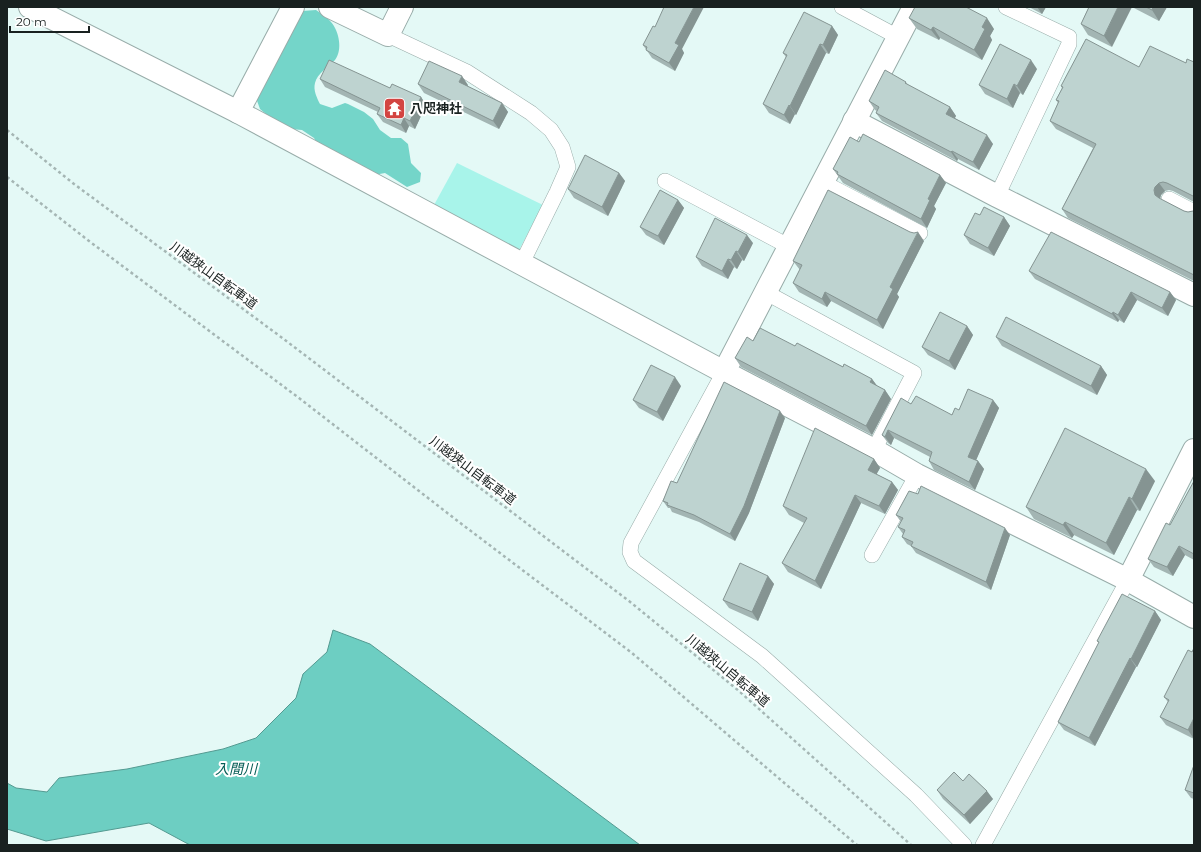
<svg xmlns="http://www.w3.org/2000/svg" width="1201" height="852" font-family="Montserrat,'Noto Sans JP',sans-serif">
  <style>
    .green { fill: #a8f4ea }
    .forest { fill: #74d5c9 }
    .water { fill: #6dcec2; stroke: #549a91 }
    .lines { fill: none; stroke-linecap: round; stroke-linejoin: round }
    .lane-casing { stroke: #98aca9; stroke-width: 16 }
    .street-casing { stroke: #98aca9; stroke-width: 24 }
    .path { stroke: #a5b6b4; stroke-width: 2.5; stroke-dasharray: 3 3; stroke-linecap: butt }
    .lane { stroke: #fff; stroke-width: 15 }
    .street { stroke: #fff; stroke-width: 22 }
    .wall { fill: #a3b5b3 }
    .shaded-wall { fill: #859492 }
    .building { fill: #bed3d0; stroke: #859492 }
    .labels { text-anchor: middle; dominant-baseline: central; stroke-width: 4; stroke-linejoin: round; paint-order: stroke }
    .poi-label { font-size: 13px; font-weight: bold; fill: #192120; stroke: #fff; text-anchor: start }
    .street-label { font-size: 13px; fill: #192120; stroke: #fff }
    .water-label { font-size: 14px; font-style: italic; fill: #055d56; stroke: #fff }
  </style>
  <rect width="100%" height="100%" fill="#e4f9f6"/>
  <!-- green -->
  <polygon class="green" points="457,163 543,205 519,250 434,205"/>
  <!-- forest -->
  <path class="forest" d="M316,10C321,14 327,17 331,22C339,31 343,50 335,60C329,67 317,73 315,83C313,90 317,98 320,104L332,108L345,103L348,104L364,112L373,119L380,130L391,138H401L408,144L411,163L421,173L420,182L407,187L385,173L374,175L319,147L314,138L302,130L291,129L278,124L260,109L256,98L302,11Z"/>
  <!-- water -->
  <polygon class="water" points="333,630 370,644 640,845 190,845 149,823 46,841 7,829 7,783 16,788 47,792 59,778 127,769 223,749 256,738 296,698 303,674 327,652"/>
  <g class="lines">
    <defs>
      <g id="lane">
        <polyline points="842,7 898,37"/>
        <polyline points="388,35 467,72 531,113 551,130 562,147 568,167 557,192 522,263"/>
        <polyline points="665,181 790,247"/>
        <polyline points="822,182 920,233"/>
        <polyline points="997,196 1069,44 1069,37 1006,7"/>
        <polyline points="1169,199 1194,212"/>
        <polyline points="765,292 914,373 874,450"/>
        <polyline points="724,372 631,543 630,552 634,561 762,656 916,795 964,845"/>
        <polyline points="872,555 917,475"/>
        <polyline points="983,845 1128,580"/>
      </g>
      <g id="street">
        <polyline points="30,7 238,112 724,372"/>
        <polyline points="330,7 388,35 402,7"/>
        <polyline points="914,7 724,372 874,450 917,475 1128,580 1194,617"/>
        <polyline points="238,112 293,7"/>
        <polyline points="854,121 997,196 1194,295"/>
        <polyline points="1128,580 1194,450"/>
      </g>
    </defs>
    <!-- lane casing -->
    <use href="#lane" class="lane-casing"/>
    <!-- street casing -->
    <use href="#street" class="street-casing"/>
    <!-- path -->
    <g class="path">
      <polyline points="7,130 74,184 281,337 629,601 739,691 911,845"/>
      <polyline points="7,177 89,241 299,398 459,522 632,653 857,845"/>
    </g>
    <!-- lane -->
    <use href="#lane" class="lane"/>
    <!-- street -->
    <use href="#street" class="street"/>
  </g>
  <!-- wall -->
  <g class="wall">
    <polygon points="1029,7 1046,7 1042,14"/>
    <polygon points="1089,7 1112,47 1088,35 1081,24"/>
    <polygon points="1132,7 1167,7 1159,21"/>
    <polygon points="909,18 994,29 990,36 992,40 982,60 940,38 939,40 917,29"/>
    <polygon points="832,26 838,35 829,54 826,53 796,115 795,114 790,124 769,113 763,104 786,57 783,53"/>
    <polygon points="643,45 682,49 684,53 675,71 652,58"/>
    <polygon points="1194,62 1194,202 1173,191 1169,190 1165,191 1161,195 1160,199 1184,211 1188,212 1193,211 1194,210 1194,281 1068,218 1062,209 1093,148 1056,129 1050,121 1058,103 1056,100 1062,88 1061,86 1139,67"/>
    <polygon points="1037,69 1023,95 1020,93 1013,108 985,94 979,85"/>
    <polygon points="320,79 390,88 421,97 426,105 415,129 409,126 406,133 383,122 377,114 378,112 325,87"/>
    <polygon points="906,82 908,85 950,107 956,116 955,118 993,144 979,170 958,159 957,161 882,121 876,113 877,111 875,110 869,101"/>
    <polygon points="418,84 468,85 467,86 502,103 508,112 499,129 424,93"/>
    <polygon points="859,142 940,175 946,183 934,206 936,209 927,228 843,183 833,169"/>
    <polygon points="619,173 625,181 608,216 574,198 568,189"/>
    <polygon points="678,200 684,208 664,245 646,235 640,227"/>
    <polygon points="980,215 1004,217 1010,226 994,256 970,244 964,235"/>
    <polygon points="924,241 897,294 899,297 883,329 831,301 827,307 799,292 793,283 800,270 793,261"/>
    <polygon points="753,243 744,261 742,260 737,269 734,267 728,279 702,266 696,257"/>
    <polygon points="1029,271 1170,292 1176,300 1168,316 1137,300 1124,323 1119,320 1118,322 1035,279"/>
    <polygon points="967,326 973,335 955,370 928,355 922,347"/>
    <polygon points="996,337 1101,366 1107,375 1097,395 1002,346"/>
    <polygon points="753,341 795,346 872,379 877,386 885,390 891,399 872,435 741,367 735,358"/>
    <polygon points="681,386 663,421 639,408 633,400"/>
    <polygon points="993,400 999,408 976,460 978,461 984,469 975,490 934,470 929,461 930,457 894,438 891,445 888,443 882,435 911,404 952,415 959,410"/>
    <polygon points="785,418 749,513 735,541 699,522 672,512 670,508 668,508 663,501 677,483"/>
    <polygon points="874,459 880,468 876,474 892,482 898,490 885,514 861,503 821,589 788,572 782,563 804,523 789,515 783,506"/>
    <polygon points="1155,481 1140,511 1137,510 1114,555 1074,535 1072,538 1034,519 1026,507"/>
    <polygon points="1194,481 1194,560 1185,555 1173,576 1154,567 1148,559 1170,525"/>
    <polygon points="896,515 1010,535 991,590 916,553 911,546 907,544 902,537 903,534 898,527 901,522"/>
    <polygon points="768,576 774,584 758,621 729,608 723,600"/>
    <polygon points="1155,611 1161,620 1137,667 1136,667 1095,746 1064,730 1058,722 1099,643 1097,641"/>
    <polygon points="1194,648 1194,739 1166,725 1160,717 1168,702 1164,697"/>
    <polygon points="1194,765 1194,799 1191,798 1185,790"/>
    <polygon points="963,781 993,799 970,824 943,799 937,790"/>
  </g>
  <!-- shaded-wall -->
  <g class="shaded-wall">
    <polygon points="694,7 704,7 682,49 684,53 675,71 669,63 675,43"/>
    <polygon points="1037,7 1046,7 1042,14"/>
    <polygon points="1118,7 1132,7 1112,47 1104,36"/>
    <polygon points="1153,7 1167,7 1159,21 1152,10"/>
    <polygon points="987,18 994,29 990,36 992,40 982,60 974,50 982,27"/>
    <polygon points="832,26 838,35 829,54 823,45"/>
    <polygon points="933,27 940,38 939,40 931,30"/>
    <polygon points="820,44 826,53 796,115 790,106"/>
    <polygon points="1031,60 1037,69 1023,95 1017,86"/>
    <polygon points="462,76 468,85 465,91 459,82"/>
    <polygon points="1014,84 1020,93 1013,108 1007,99"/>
    <polygon points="421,97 426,105 415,129 410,121"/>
    <polygon points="502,103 508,112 499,129 493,121"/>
    <polygon points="789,105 795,114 790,124 784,115"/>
    <polygon points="950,107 956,116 952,122 946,114"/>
    <polygon points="404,118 409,126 406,133 401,125"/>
    <polygon points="987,135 993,144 979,170 973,162"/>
    <polygon points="952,151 958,159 957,161 951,152"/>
    <polygon points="619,173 625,181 608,216 602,207"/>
    <polygon points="940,175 946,183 934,206 936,209 927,228 921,219 928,199"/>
    <polygon points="1159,183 1165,191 1161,195 1160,199 1161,203 1155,195 1154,190 1155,187"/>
    <polygon points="678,200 684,208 664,245 658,236"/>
    <polygon points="1004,217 1010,226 994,256 988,248"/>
    <polygon points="918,232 924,241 897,294 899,297 883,329 877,320 890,287"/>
    <polygon points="747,235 753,243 744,261 738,252"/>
    <polygon points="736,251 742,260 737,269 731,260"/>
    <polygon points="728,259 734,267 728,279 722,271"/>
    <polygon points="825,292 831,301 827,307 822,299"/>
    <polygon points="1131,292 1137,300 1124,323 1118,315"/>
    <polygon points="1170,292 1176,300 1168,316 1162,308"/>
    <polygon points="1113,312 1119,320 1118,322 1112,314"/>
    <polygon points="967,326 973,335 955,370 949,361"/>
    <polygon points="1101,366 1107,375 1097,395 1091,386"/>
    <polygon points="675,377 681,386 663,421 657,412"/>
    <polygon points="872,379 878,387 870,382"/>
    <polygon points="885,390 891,399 872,435 866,426"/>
    <polygon points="993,400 999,408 974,465 968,457"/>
    <polygon points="780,411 785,418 749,513 735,541 730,534"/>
    <polygon points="888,430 894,438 891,445 885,437"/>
    <polygon points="874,459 880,468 874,479 868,470"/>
    <polygon points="978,461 984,469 975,490 969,482"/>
    <polygon points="1146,469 1155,481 1140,511 1132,499"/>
    <polygon points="892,482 898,490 885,514 879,506"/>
    <polygon points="855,495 861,503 821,589 815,581"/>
    <polygon points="1129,497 1137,510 1114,555 1106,543"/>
    <polygon points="1065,522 1074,535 1072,538 1063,525"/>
    <polygon points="1005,528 1010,535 991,590 986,582"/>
    <polygon points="1179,546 1185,555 1173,576 1167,567"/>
    <polygon points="768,576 774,584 758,621 752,612"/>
    <polygon points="1155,611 1161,620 1137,667 1131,659"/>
    <polygon points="1130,658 1136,667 1095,746 1089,738"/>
    <polygon points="1194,718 1194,739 1188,730"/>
    <polygon points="987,791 993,799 970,824 964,815"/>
  </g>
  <!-- building -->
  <g class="building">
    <polygon points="664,7 694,7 675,43 679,45 669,63 646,50 647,47 643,45 653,26 655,27"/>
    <polygon points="915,7 966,7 987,18 982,27 985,29 974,50 933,27 931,30 909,18"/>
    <polygon points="1089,7 1118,7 1104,36 1081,24"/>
    <polygon points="1146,7 1153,7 1152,10"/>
    <polygon points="804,12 832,26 823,45 820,44 790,106 789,105 784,115 763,104 787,55 783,53"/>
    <polygon points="1086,39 1139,67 1150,46 1186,63 1187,59 1194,62 1194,197 1193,196 1167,183 1163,182 1159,183 1155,187 1154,190 1155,195 1159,198 1184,211 1188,212 1193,211 1194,210 1194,275 1062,209 1096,144 1050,121 1059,101 1056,100 1063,87 1061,86"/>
    <polygon points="1000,44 1031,60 1017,86 1014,84 1007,99 979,85"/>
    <polygon points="329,60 390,88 392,84 421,97 410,121 404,118 401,125 377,114 380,108 320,79"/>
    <polygon points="429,61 462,76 459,82 502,103 493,121 418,84"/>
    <polygon points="885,70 906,82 905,83 950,107 946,114 987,135 973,162 952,151 951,152 876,113 879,107 869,101"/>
    <polygon points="863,134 940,175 928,199 930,200 921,219 837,174 838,172 833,169 850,137 859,142"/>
    <polygon points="585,155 619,173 602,207 568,189"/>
    <polygon points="660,190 678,200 658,236 640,227"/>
    <polygon points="828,190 910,232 914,233 918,232 890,287 893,289 877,320 825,292 822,299 793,283 802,265 793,261"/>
    <polygon points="984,207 1004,217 988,248 964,235 975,213 980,215"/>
    <polygon points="715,218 747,235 738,252 736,251 731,260 728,259 722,271 696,257"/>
    <polygon points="1051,232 1170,292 1162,308 1131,292 1118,315 1113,312 1112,314 1029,271"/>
    <polygon points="940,312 967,326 949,361 922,347"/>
    <polygon points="1006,317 1101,366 1091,386 996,337"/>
    <polygon points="760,328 795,346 797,343 843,367 844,364 872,379 870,382 885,390 866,426 735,358 747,337 753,341"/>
    <polygon points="651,365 675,377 657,412 633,400"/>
    <polygon points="724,382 780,411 744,506 730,534 694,515 667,505 668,503 663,501 671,481 677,483"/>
    <polygon points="968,389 993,400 968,457 978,461 969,482 929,461 932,452 888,430 885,437 882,435 901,398 911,404 916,396 952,415 955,408 959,410"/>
    <polygon points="815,428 874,459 868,470 892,482 879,506 855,495 815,581 782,563 807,518 783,506"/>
    <polygon points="1065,428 1146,469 1132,499 1129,497 1106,543 1065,522 1063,525 1026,507"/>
    <polygon points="1194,481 1194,554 1179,546 1167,567 1148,559 1166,523 1170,525"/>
    <polygon points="921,486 1005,528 986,582 911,546 913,542 902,537 905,530 898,527 903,518 896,515 909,491 918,494"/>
    <polygon points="740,563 768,576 752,612 723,600"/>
    <polygon points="1122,594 1155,611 1131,659 1130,658 1089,738 1058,722 1099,642 1097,641"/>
    <polygon points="1194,648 1194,718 1188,730 1160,717 1169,700 1164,697 1188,650 1192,652"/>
    <polygon points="1194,765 1194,793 1185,790"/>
    <polygon points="954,772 963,781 969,774 987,791 964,815 937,790"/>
  </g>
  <!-- icons -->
  <defs>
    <symbol id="temple-square" viewBox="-11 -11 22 22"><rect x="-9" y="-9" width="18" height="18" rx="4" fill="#d34441" stroke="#fff"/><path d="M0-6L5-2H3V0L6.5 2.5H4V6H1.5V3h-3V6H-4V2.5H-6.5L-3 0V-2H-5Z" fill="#fff"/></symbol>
  </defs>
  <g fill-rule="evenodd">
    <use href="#temple-square" x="382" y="96" width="25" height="25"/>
  </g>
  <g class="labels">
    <!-- poi labels -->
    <g class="poi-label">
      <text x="410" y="108">八咫神社</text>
    </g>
    <!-- street labels -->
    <g class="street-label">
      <text transform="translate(214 275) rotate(36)">川越狭山自転車道</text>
      <text transform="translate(473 470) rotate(37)">川越狭山自転車道</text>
      <text transform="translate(728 670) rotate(40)">川越狭山自転車道</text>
    </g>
    <!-- water labels -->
    <g class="water-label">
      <text x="236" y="769">入間川</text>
    </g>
  </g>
  <!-- border -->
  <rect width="1201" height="852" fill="none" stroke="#192120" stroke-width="16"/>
  <!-- scale -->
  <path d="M10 26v6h79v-6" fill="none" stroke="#192120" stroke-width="2"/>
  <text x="16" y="26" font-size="12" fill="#192120" stroke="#ffffff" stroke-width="3" paint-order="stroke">20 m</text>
</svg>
